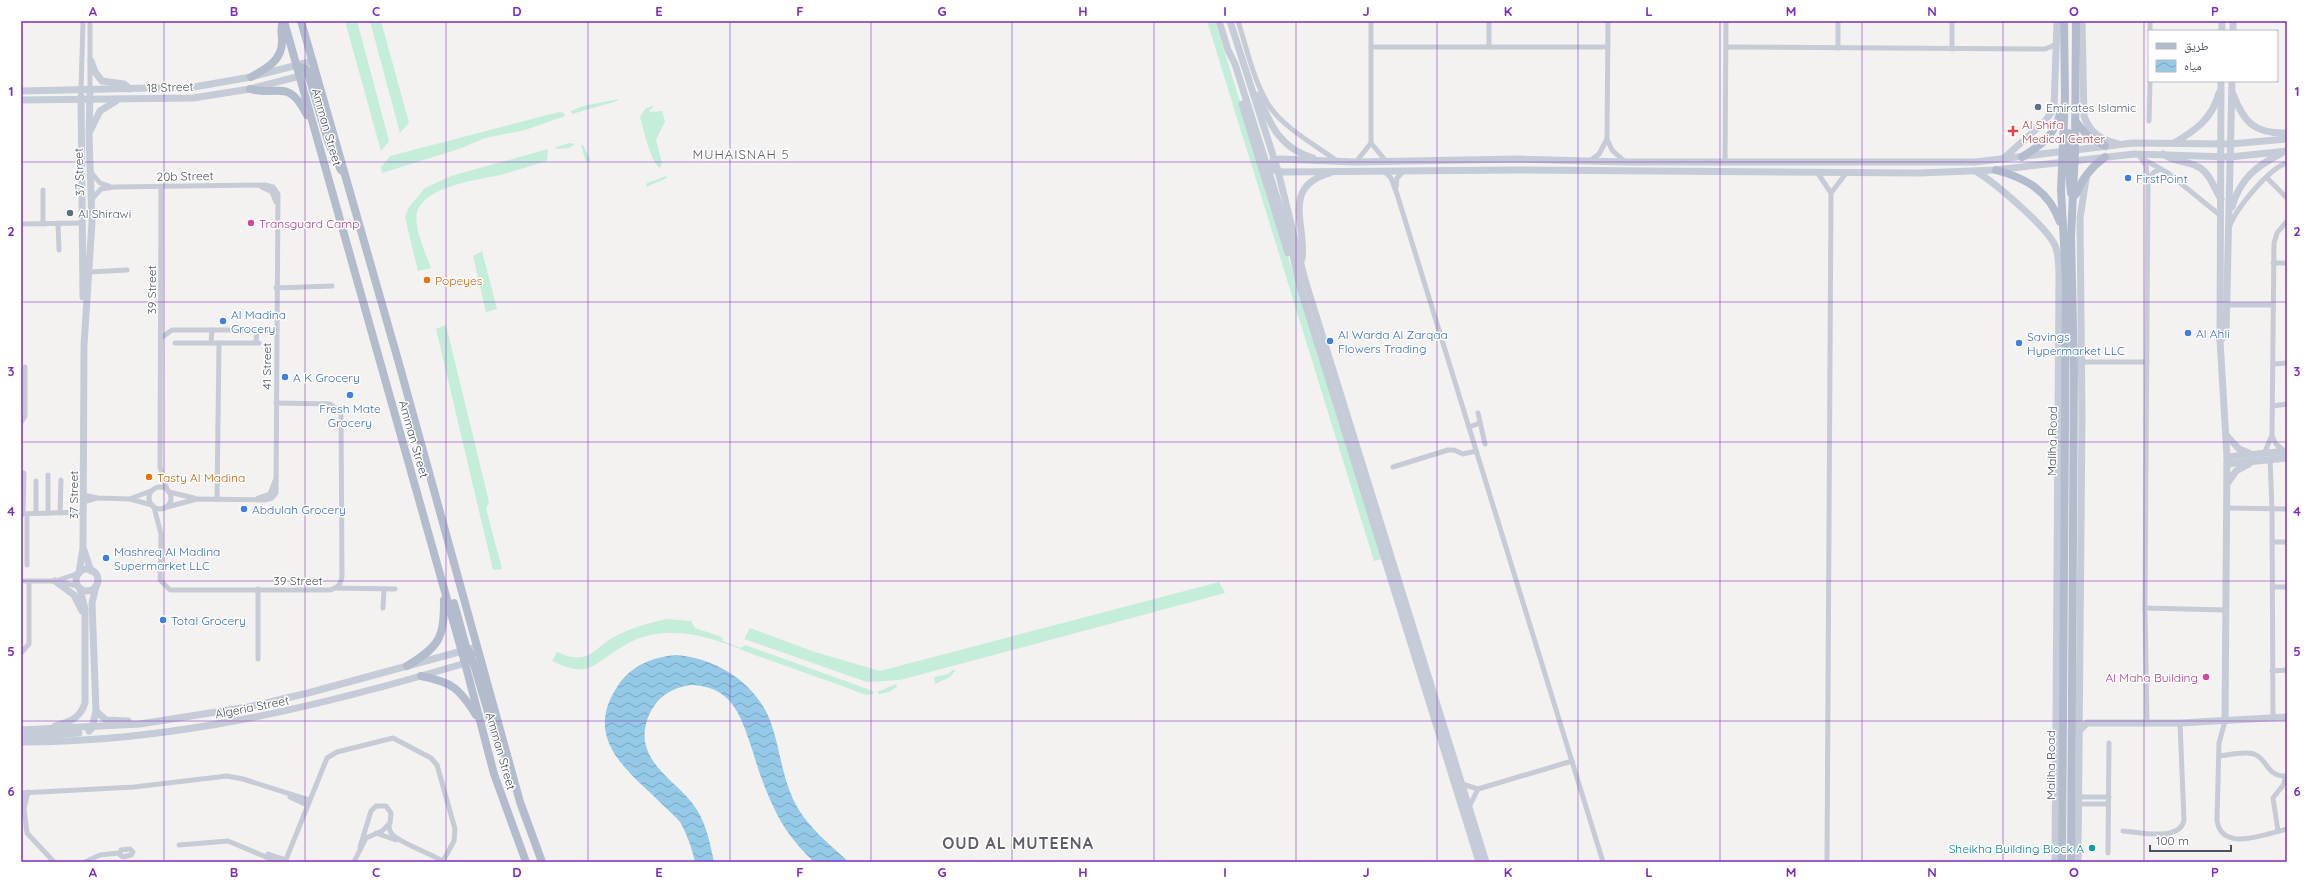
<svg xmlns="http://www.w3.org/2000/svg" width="2308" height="883" font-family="Quicksand,'Noto Naskh Arabic',sans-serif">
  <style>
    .grass { fill: #c4edda }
    .water { fill: url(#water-waves) }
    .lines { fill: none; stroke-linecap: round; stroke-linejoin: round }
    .street { stroke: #c6cbd5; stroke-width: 5 }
    .secondary { stroke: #c5ccd8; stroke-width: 7 }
    .primary { stroke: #b3bccd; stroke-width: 8 }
    .grid { fill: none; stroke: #7b2cbf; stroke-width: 1; stroke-opacity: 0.55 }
    .service-dot { fill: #5c6f8a; stroke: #fff; stroke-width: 1.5 }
    .health-dot { fill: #e0444e; stroke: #fff; stroke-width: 1.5 }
    .shop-dot { fill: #3f7fe0; stroke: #fff; stroke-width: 1.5 }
    .hotel-dot { fill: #d1479c; stroke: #fff; stroke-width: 1.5 }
    .food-dot { fill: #e8710a; stroke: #fff; stroke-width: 1.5 }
    .culture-dot { fill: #0f9aa8; stroke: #fff; stroke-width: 1.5 }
    .labels { text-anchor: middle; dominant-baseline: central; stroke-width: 3; stroke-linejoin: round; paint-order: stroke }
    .street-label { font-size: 12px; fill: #4a515d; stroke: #fff }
    .service-label { font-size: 12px; fill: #4e5e75; stroke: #fff; text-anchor: start }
    .health-label { font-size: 12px; fill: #be3a42; stroke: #fff; text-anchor: start }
    .shop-label { font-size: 12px; fill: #366cbe; stroke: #fff; text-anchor: start }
    .hotel-label { font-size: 12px; fill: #b23c85; stroke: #fff; text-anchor: start }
    .food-label { font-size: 12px; fill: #c56008; stroke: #fff; text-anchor: start }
    .culture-label { font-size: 12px; fill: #0d838f; stroke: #fff; text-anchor: end }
    .neighbourhood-label { font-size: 13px; letter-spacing: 1px; fill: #5e6066; stroke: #fff }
    .district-label { font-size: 16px; font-weight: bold; letter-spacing: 1px; fill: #5e6066; stroke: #fff }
    .neatline { fill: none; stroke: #7b2cbf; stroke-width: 1.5 }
    .grid-label { font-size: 13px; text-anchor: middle; font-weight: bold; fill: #7b2cbf }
  </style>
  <defs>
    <pattern id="water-waves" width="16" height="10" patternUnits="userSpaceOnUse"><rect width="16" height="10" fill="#94c9e7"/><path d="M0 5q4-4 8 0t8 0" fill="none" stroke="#7ba6be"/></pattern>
  </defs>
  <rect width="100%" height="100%" fill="#f3f2f1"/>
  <!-- grass -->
  <g class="grass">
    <polygon points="345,21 357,21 389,141 381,151"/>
    <polygon points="370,21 381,21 409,123 400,133"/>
    <polygon points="1207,21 1215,21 1382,559 1374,561"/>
    <polygon points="618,99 617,101 572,114 571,111 583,106"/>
    <path d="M653,106V108L649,110L650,112L662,111L665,121L656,140L662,163L660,168C650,161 644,130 640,117L646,108Z"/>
    <polygon points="559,112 564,113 565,116 525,130 485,138 459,149 382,173 381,167 390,156"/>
    <polygon points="569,143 575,144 569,148 555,149 556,147"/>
    <polygon points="581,145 583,145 591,161 586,162"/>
    <path d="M548,149L547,161C532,165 516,171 500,175C477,180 425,186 417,212C413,225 426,255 431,268L418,271L405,217L409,207L425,188L451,176Z"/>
    <polygon points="666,176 667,178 646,187 647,183"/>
    <polygon points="482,251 497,309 486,312 473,256"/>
    <polygon points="446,325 489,502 486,508 502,569 493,570 436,329"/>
    <polygon points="1219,582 1225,593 900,680 867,682 744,639 750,628 815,652 880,671"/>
    <path d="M667,619L691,621L695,628L722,637L723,641L741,648L745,645L873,691V694L866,695C833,682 799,671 766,659C733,647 704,632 668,633C652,633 635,638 622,647C591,665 590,679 552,661L557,652C593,668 593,645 620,634C634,627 652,622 667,619Z"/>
    <polygon points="954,669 955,671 950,677 935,684 934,677 948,674"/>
    <polygon points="896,684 897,687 889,692 879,694 877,692"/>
  </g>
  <!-- water -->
  <path class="water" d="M676,655C718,658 759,685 772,726C780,750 782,775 793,799C805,825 828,843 849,862H814C796,845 783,828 773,806C765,789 758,770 753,752C742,720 735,688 694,685C681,685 665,692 657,702C648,713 643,728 645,742C651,772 682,785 697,810C707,826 710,844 714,862H695C692,849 687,834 680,822C676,817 670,812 665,807C630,772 582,741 617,687C630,666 652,657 676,655Z"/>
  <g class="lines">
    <!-- street -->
    <g class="street">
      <path d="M1238,21C1247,49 1254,83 1270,107C1284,128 1317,146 1337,161"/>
      <polyline points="1608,21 1607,139 1612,150 1624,161"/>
      <polyline points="2150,21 2150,31"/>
      <polyline points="1371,47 1608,47"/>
      <polyline points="1489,47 1489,21"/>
      <polyline points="1726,47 2045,49 2057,44"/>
      <polyline points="1838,48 1838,21"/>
      <polyline points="1952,49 1952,21"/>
      <polyline points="81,90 83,21"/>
      <polyline points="90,90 90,21"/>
      <polyline points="2149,121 2150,81"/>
      <polyline points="1371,143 1385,160"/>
      <polyline points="2140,157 2146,165 2148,181 2145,608 2147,724"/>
      <polyline points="2143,159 2168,173 2221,216"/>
      <polyline points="1590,161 1599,154 1607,139"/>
      <polyline points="1356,162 1371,143 1371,21"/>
      <polyline points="1725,162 1726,21"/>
      <polyline points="90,171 100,183 109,186"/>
      <polyline points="1384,171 1391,178 1397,194 1603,862"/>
      <polyline points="1817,172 1831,193 1827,862"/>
      <polyline points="2267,178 2287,198"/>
      <polyline points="2148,180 2154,172 2161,169"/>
      <polyline points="161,187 160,467 167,489"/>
      <polyline points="262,187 272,192 276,202"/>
      <polyline points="1396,187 1397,178 1404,171"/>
      <polyline points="1831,193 1847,172"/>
      <polyline points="91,200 101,189 114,187 265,185 273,187 278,194 276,493 272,498 265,500 197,499 167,507"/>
      <polyline points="58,223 59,250"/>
      <polyline points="21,224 83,223"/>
      <polyline points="43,224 43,190"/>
      <path d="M2230,225C2237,208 2269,168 2287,163"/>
      <polyline points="2273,263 2287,263"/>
      <polyline points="89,272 127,270"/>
      <polyline points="276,288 332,286"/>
      <polyline points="2227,305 2273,305"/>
      <polyline points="161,338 172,330 276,330"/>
      <polyline points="256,342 257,330"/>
      <polyline points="175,343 259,343"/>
      <polyline points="211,343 212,330"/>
      <polyline points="2082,362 2147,362"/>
      <polyline points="2273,364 2287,363"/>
      <polyline points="2273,406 2287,404"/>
      <polyline points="1478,413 1485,444"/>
      <polyline points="21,422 25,416 25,367"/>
      <polyline points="1469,427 1480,423"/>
      <polyline points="2272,436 2276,444 2284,451"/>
      <polyline points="2264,454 2272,435 2274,243 2277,233 2287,221"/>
      <polyline points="2270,459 2272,509 2273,719"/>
      <polyline points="1393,467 1448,450 1454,450 1463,454 1476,451"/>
      <circle cx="160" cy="498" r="11"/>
      <polyline points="169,492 194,498"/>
      <polyline points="84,495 97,498 130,499 152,505"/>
      <polyline points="132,498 151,491"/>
      <polyline points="258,498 270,494 275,481"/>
      <polyline points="217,499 219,343"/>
      <polyline points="83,502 97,498"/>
      <path d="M154,507L161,534L160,580L170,590H330C338,588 341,584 342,576L341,412L330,404L276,403"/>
      <polyline points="2226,508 2287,509"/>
      <polyline points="36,513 36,481"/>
      <polyline points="48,513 48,475"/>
      <polyline points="60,513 61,480"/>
      <polyline points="21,514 83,512"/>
      <polyline points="23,514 24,473"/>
      <polyline points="27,514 27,565"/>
      <polyline points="2272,542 2287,542"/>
      <polyline points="21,581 55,581 78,586"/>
      <polyline points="56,581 79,573"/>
      <polyline points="2272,587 2287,587"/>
      <polyline points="335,588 395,589"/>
      <polyline points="383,608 384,589"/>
      <polyline points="2145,608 2225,610"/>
      <polyline points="21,653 29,644 29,581"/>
      <polyline points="258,659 258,589"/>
      <polyline points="2272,671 2287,670"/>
      <path d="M2225,721L2219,743L2217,820C2221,853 2266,834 2287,829"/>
      <path d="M2219,756C2229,755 2244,751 2254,754C2268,759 2266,777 2287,776"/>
      <polyline points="1462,784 1478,789 1572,761"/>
      <polyline points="21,793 134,787 227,776 243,779 309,800"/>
      <polyline points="22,793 27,833 54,862"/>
      <polyline points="290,797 307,805"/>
      <polyline points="2078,797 2109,797"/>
      <polyline points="2078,804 2108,804"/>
      <polyline points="1469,807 1478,789"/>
      <polyline points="24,809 28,792"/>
      <path d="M389,825C389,829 390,832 392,834C399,843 431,853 444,862"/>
      <path d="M2123,831C2140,832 2180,842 2184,820L2180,723"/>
      <polyline points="2278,831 2273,798 2284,784 2285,777"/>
      <polyline points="376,833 396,840"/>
      <polyline points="179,845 228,841 278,862"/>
      <polygon points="130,849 133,852 131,855 123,857 120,855 121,850"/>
      <polyline points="2108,853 2109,743"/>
      <polyline points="268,854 286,860"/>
      <polyline points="85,862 100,855 119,853"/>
      <polyline points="285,862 327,758 337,752 393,738 431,758 437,765 455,829 454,841 443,861"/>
      <polyline points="354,862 366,838 382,831 390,823 391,813 386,806 376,806 371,811 360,847"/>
    </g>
    <!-- secondary -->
    <g class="secondary">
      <polyline points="1219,21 1228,50 1235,64 1288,233 1300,287 1479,862"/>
      <polyline points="1230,21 1278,171 1305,280 1486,862"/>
      <path d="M2082,21L2084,116C2090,133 2101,140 2118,144"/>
      <polyline points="2222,31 2222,21"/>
      <polyline points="2233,31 2233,21"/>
      <polyline points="91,61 95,72 102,81 124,84 130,89"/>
      <polyline points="2221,81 2220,340 2227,457 2225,721"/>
      <polyline points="21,91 194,87 251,77 313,61"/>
      <path d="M2233,94C2244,123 2255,134 2287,133"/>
      <path d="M1258,95C1270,125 1280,148 1313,158"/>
      <polyline points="81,96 83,297"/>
      <polyline points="21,100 193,98 250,89 304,75"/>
      <polyline points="1242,104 1288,253"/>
      <polyline points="90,131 100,111 116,101"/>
      <path d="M2174,143C2196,130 2212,119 2219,93"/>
      <path d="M2163,154C2176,164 2193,160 2204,171C2212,179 2215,190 2221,199"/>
      <polyline points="2003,159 2045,121 2054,109 2057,21"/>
      <polyline points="1267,164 1274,170 1282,172 1518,170 1919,173 1996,170 2134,154 2230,157 2287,151"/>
      <polyline points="1268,169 1272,162 1279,159 1356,162 1518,159 1625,162 1975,162 2133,143 2230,144 2287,139"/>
      <path d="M1977,172C1995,183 2050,229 2056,248C2059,257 2059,269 2059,279L2055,862"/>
      <path d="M2232,207C2240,179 2256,166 2282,153"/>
      <path d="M1302,259C1307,226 1280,187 1330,173"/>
      <polyline points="2220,340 2226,335 2232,81"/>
      <polyline points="2227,436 2239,449 2249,453"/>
      <polyline points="2227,457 2287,451"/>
      <polyline points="2227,464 2287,458"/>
      <polyline points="2227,484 2236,471 2249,464"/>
      <polyline points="84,550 91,571"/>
      <circle cx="87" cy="580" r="11"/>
      <polyline points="79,573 83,548 84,345 92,222 89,135 90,90"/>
      <polyline points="55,581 74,595 82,611"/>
      <polyline points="96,586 92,603 96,711 106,720 128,721"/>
      <path d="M55,726C69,722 80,719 85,703V609L80,589"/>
      <polyline points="21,730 140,724 248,707 308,693 477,647"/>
      <polyline points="89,731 92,728 96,711"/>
      <polyline points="2078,732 2087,723 2180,723 2287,717"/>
      <polyline points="21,737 79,733"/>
      <path d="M21,742C175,742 322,706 469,662"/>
      <polyline points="2078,862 2082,416 2080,218 2086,179"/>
    </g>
    <!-- primary -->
    <g class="primary">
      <polyline points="284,21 465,663 494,774 526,862"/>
      <polyline points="301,21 398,360 520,802 542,862"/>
      <polyline points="297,66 307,70 329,144 341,170"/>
      <path d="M251,77C266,69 283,60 282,40C282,33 280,28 283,21"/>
      <path d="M250,89C278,97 288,77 307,115"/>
      <polyline points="2076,122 2087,135 2105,146"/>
      <polyline points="2068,133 2069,154 2075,161"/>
      <polyline points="2064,153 2068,162 2071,193"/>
      <path d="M2022,157C2043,144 2054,136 2061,111"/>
      <path d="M1996,170C2026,178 2049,191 2060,222"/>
      <path d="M2076,194C2082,179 2091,167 2105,157"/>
      <polyline points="454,603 467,650 472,655"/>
      <polyline points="462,652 467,654 473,661 498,746 504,754 507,755"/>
      <path d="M407,666C440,646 444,638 444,600"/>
      <path d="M421,676C452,682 459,688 476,715"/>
      <polyline points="2062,862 2066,280 2061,190 2065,97 2064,21"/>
      <polyline points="2071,862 2074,369 2071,237 2075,150 2076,21"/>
    </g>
  </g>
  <!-- grid -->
  <path class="grid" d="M164,21V862M305,21V862M446,21V862M588,21V862M730,21V862M871,21V862M1012,21V862M1154,21V862M1296,21V862M1437,21V862M1578,21V862M1720,21V862M1862,21V862M2003,21V862M2144,21V862M21,162H2287M21,302H2287M21,442H2287M21,581H2287M21,721H2287"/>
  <!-- markers -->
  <g class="service-dot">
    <circle cx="2038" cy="107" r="4"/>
    <circle cx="70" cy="213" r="4"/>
  </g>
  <path class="health-dot" d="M2011 125h4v4h4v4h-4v4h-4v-4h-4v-4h4z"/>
  <g class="shop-dot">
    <circle cx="2128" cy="178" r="4"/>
    <circle cx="223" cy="321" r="4"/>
    <circle cx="2188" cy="333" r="4"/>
    <circle cx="1330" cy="341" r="4"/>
    <circle cx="2019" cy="343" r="4"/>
    <circle cx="285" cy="377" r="4"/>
    <circle cx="350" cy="395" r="4"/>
    <circle cx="244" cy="509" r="4"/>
    <circle cx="106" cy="558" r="4"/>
    <circle cx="163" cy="620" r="4"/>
  </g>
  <g class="hotel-dot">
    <circle cx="251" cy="223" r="4"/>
    <circle cx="2206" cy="677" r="4"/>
  </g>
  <g class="food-dot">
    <circle cx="427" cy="280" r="4"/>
    <circle cx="149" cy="477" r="4"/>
  </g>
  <circle class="culture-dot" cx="2092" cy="848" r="4"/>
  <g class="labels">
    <!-- street labels -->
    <g class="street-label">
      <text transform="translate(170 87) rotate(-2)">18 Street</text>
      <text transform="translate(327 127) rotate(74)">Amman Street</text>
      <text transform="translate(79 172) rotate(-92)">37 Street</text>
      <text transform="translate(185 176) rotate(-1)">20b Street</text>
      <text transform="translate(151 290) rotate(-90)">39 Street</text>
      <text transform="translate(266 366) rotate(-90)">41 Street</text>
      <text transform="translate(414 439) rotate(74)">Amman Street</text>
      <text transform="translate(2052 441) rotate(-89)">Maliha Road</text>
      <text transform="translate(73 495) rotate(-90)">37 Street</text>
      <text x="298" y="580">39 Street</text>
      <text transform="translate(252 707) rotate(-11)">Algeria Street</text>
      <text transform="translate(501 751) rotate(74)">Amman Street</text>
      <text transform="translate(2050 765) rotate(-90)">Maliha Road</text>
    </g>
    <!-- service labels -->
    <g class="service-label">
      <text x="2046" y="107">Emirates Islamic</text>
      <text x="78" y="213">Al Shirawi</text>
    </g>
    <!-- health labels -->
    <g class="health-label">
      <text x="2022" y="124">Al Shifa<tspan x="2022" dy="14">Medical Center</tspan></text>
    </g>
    <!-- shop labels -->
    <g class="shop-label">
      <text x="2136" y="178">FirstPoint</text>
      <text x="231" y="314">Al Madina<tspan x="231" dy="14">Grocery</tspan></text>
      <text x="2196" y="333">Al Ahli</text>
      <text x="1338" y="334">Al Warda Al Zarqaa<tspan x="1338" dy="14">Flowers Trading</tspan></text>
      <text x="2027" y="336">Savings<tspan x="2027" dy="14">Hypermarket LLC</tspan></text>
      <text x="293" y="377">A K Grocery</text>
      <text x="350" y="408" text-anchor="middle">Fresh Mate<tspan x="350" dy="14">Grocery</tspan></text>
      <text x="252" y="509">Abdulah Grocery</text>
      <text x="114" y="551">Mashreq Al Madina<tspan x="114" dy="14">Supermarket LLC</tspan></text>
      <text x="171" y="620">Total Grocery</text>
    </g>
    <!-- hotel labels -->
    <g class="hotel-label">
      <text x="259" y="223">Transguard Camp</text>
      <text x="2198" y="677" text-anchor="end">Al Maha Building</text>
    </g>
    <!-- food labels -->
    <g class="food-label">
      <text x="435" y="280">Popeyes</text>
      <text x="157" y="477">Tasty Al Madina</text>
    </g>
    <!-- culture labels -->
    <g class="culture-label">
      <text x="2084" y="848">Sheikha Building Block A</text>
    </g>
    <!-- neighbourhood labels -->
    <g class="neighbourhood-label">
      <text x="741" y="154">MUHAISNAH 5</text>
    </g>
    <!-- district labels -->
    <g class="district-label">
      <text x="1018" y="843">OUD AL MUTEENA</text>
    </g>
  </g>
  <!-- border -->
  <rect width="2308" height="883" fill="none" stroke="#ffffff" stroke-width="44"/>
  <!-- legend -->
  <rect x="2148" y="30" width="130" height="52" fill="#ffffff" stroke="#b7b9be"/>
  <rect x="2156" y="43" width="20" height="6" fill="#b3bccd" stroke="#b7b9be"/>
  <text x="2184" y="50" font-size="12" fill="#4a515d">طريق</text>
  <rect x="2156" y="60" width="20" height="12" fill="url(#water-waves)" stroke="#b7b9be"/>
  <text x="2184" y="70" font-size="12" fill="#4a515d">مياه</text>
  <!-- scale -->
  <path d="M2150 845v6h81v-6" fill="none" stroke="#4a515d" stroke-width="2"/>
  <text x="2156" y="845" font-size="12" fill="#4a515d" stroke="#ffffff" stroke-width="3" paint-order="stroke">100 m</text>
  <rect x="22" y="22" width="2264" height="839" class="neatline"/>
  <g class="grid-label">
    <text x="93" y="16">A</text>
    <text x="234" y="16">B</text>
    <text x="376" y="16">C</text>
    <text x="517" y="16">D</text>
    <text x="659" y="16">E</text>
    <text x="800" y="16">F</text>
    <text x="942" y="16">G</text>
    <text x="1083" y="16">H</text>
    <text x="1225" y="16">I</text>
    <text x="1366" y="16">J</text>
    <text x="1508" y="16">K</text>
    <text x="1649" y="16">L</text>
    <text x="1791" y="16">M</text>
    <text x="1932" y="16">N</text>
    <text x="2074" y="16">O</text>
    <text x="2215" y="16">P</text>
    <text x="11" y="96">1</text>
    <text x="2297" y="96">1</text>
    <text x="11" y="236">2</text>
    <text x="2297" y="236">2</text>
    <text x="11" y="376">3</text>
    <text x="2297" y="376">3</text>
    <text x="11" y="516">4</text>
    <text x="2297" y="516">4</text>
    <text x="11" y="656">5</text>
    <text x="2297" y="656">5</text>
    <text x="11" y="796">6</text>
    <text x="2297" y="796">6</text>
    <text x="93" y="877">A</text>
    <text x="234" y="877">B</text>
    <text x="376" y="877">C</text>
    <text x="517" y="877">D</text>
    <text x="659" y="877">E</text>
    <text x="800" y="877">F</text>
    <text x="942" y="877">G</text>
    <text x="1083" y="877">H</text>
    <text x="1225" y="877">I</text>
    <text x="1366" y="877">J</text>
    <text x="1508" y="877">K</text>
    <text x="1649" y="877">L</text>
    <text x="1791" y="877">M</text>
    <text x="1932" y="877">N</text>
    <text x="2074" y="877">O</text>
    <text x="2215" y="877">P</text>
  </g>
</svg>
